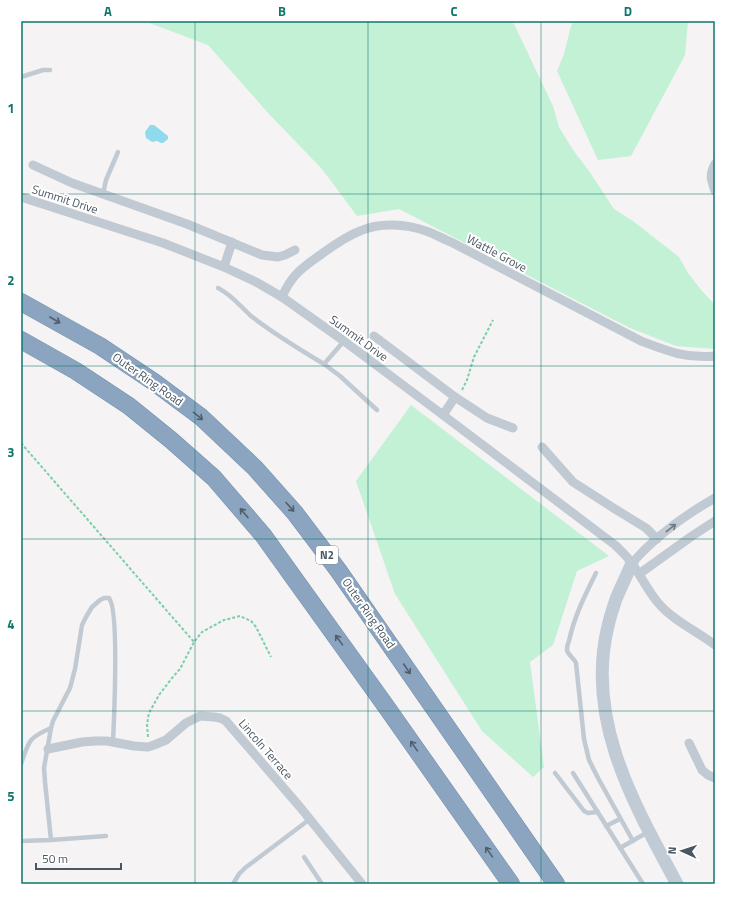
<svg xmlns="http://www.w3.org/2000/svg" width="736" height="905" font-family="'Titillium Web',sans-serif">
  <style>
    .green { fill: #c3f1d5 }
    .water { fill: #90daee }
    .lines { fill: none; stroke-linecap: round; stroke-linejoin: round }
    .motorway-casing { stroke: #7690ad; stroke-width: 18 }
    .path { stroke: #7ad0a6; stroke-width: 2; stroke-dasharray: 3 2; stroke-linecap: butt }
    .service { stroke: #c1cad2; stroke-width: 4.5 }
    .minor { stroke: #c1cad2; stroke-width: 9 }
    .secondary { stroke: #c1cbd6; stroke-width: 13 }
    .motorway { stroke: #8ba5c1; stroke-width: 17 }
    .oneway { stroke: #505e6b }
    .oneway2 { stroke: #6e7983 }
    .grid { fill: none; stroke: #0f766e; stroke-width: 1; stroke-opacity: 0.55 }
    .labels { text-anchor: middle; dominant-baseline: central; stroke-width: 4; stroke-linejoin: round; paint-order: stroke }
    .shield { fill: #fff; stroke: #808990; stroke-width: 1 }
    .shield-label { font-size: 11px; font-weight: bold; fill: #4a5661 }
    .street-label { font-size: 12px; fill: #4a5661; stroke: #fff }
    .neatline { fill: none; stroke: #0f766e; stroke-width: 1.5 }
    .grid-label { font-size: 13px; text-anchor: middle; font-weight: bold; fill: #0f766e }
  </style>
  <rect width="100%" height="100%" fill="#f5f3f3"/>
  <!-- green -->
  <g class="green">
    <polygon points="144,21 508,21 514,24 553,106 559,127 573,150 589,171 614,209 633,221 679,257 688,273 702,291 715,305 715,349 676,346 630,328 399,209 357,216 322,169 269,114 208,45"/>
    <polygon points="574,21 688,21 685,55 631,156 598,160 557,71 564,54 571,26"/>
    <polygon points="411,405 609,556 577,571 553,645 530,662 544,767 533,777 482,731 395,594 356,481"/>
  </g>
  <!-- water -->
  <polygon class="water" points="150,125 154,125 168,136 168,139 163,143 161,143 157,141 152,142 146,138 145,132"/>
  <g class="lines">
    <defs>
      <g id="motorway">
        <polyline points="21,302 100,346 154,382 201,417 255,468 295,513 338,570 556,884"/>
        <polyline points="21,340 76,371 129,406 171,440 214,478 263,535 385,705 511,884"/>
      </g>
    </defs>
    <!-- motorway casing -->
    <use href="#motorway" class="motorway-casing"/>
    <!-- path -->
    <g class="path">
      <polyline points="462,390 467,380 474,357 493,320"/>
      <polyline points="21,443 194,642"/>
      <polyline points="148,737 147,724 149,713 159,695 172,678 180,669 194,642 202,632 224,620 240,616 251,621 256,627 271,657"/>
    </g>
    <!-- service -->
    <g class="service">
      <polyline points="21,77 43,70 50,70"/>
      <polyline points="103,194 106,180 118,152"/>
      <path d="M218,288C232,295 240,306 251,316C274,334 299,349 324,364L344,341"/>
      <polyline points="324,364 340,376 377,410"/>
      <path d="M596,573C585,595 574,617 569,641C568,643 567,647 567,650C568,655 574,658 576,663L584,739L589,760L598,778L633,841"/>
      <path d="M21,764C29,741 28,738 51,728"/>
      <polyline points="555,773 584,811 588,813 598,812"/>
      <polyline points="573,773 643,884"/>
      <polyline points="606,826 620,819"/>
      <path d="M51,840L45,782L44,768L51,728L53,721L70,688L75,669L82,625L86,617L92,607L100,600L104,598H109C119,610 114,720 113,742"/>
      <polyline points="21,841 51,840 106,836"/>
      <polyline points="620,848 648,832"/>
      <polyline points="304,857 322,884"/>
      <polyline points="233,884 239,874 245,868 310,819"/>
    </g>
    <!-- minor -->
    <g class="minor">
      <path d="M715,164C709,175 711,180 715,191"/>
      <polyline points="33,165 72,183 103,194 187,224 262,255 278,257 285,255 295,250"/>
      <path d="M21,197L163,243L224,267L256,282L282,297L344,341L443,415L615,545C620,550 626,555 630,561C641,575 648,592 660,605C675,622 697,631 715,645"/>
      <polyline points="224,267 232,242"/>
      <path d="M282,297C292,274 303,267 323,253C334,245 347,236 360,231C380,222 406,224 426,231C435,234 443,239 451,242L641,341C667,351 687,359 715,356"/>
      <polyline points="374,336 455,397 487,418 513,428"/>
      <polyline points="443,415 455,397"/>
      <polyline points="542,447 573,482 615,509 646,528 657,539"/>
      <path d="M632,563C655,537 685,515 715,498"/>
      <polyline points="639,574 692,536 715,521"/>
      <polyline points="689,743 702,770 708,775 715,778"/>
      <polyline points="48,749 82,742 95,741 107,741 134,746 148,747 154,745 166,740 186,723 200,716 214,717 220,718 226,721 231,727 300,807 362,884"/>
    </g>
    <!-- secondary -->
    <path class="secondary" d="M632,563C627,575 621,587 616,599C613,608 610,617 608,626C585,720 634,804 677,884"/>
    <!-- motorway -->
    <use href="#motorway" class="motorway"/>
  </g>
  <!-- one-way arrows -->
  <defs><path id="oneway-shaft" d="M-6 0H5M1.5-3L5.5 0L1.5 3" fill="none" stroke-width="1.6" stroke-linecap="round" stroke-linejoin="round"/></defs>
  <g class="oneway">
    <use href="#oneway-shaft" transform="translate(55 320) rotate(30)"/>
    <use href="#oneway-shaft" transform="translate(198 416) rotate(39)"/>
    <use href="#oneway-shaft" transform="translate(290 507) rotate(48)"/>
    <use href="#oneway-shaft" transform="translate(244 513) rotate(-131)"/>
    <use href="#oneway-shaft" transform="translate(339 640) rotate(-126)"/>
    <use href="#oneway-shaft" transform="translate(407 669) rotate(56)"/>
    <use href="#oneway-shaft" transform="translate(414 746) rotate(-125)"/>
    <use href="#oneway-shaft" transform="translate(489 852) rotate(-125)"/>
  </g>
  <use class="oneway2" href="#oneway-shaft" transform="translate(671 528) rotate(-38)"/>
  <!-- grid -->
  <path class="grid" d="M195,21V884M368,21V884M541,21V884M21,194H715M21,366H715M21,539H715M21,711H715"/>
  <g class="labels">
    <!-- shield labels -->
    <rect class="shield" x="316" y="546" width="22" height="18" rx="3"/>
    <g class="shield-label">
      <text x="327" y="555">N2</text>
    </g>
    <!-- street labels -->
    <g class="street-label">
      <text transform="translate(65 199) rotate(18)">Summit Drive</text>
      <text transform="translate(497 253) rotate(28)">Wattle Grove</text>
      <text transform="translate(359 338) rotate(36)">Summit Drive</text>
      <text transform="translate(148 379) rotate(35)">Outer Ring Road</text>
      <text transform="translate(369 613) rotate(55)">Outer Ring Road</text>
      <text transform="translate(266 749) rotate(49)">Lincoln Terrace</text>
    </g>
  </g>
  <!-- border -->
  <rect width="736" height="905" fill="none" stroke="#ffffff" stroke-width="44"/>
  <!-- north arrow -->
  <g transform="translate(682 851) rotate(273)" stroke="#ffffff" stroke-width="3" paint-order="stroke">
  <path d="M0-3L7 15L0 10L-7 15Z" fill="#4a5661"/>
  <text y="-6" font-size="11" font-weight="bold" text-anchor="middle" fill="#4a5661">N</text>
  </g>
  <!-- scale -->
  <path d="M36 863v6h85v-6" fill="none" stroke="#4a5661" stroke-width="2"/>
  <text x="42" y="863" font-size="12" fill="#4a5661" stroke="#ffffff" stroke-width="3" paint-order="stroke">50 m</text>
  <rect x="22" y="22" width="692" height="861" class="neatline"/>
  <g class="grid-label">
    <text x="108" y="16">A</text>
    <text x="282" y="16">B</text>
    <text x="454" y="16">C</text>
    <text x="628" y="16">D</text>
    <text x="11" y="113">1</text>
    <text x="11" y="285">2</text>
    <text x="11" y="457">3</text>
    <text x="11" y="629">4</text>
    <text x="11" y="801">5</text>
  </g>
</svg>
